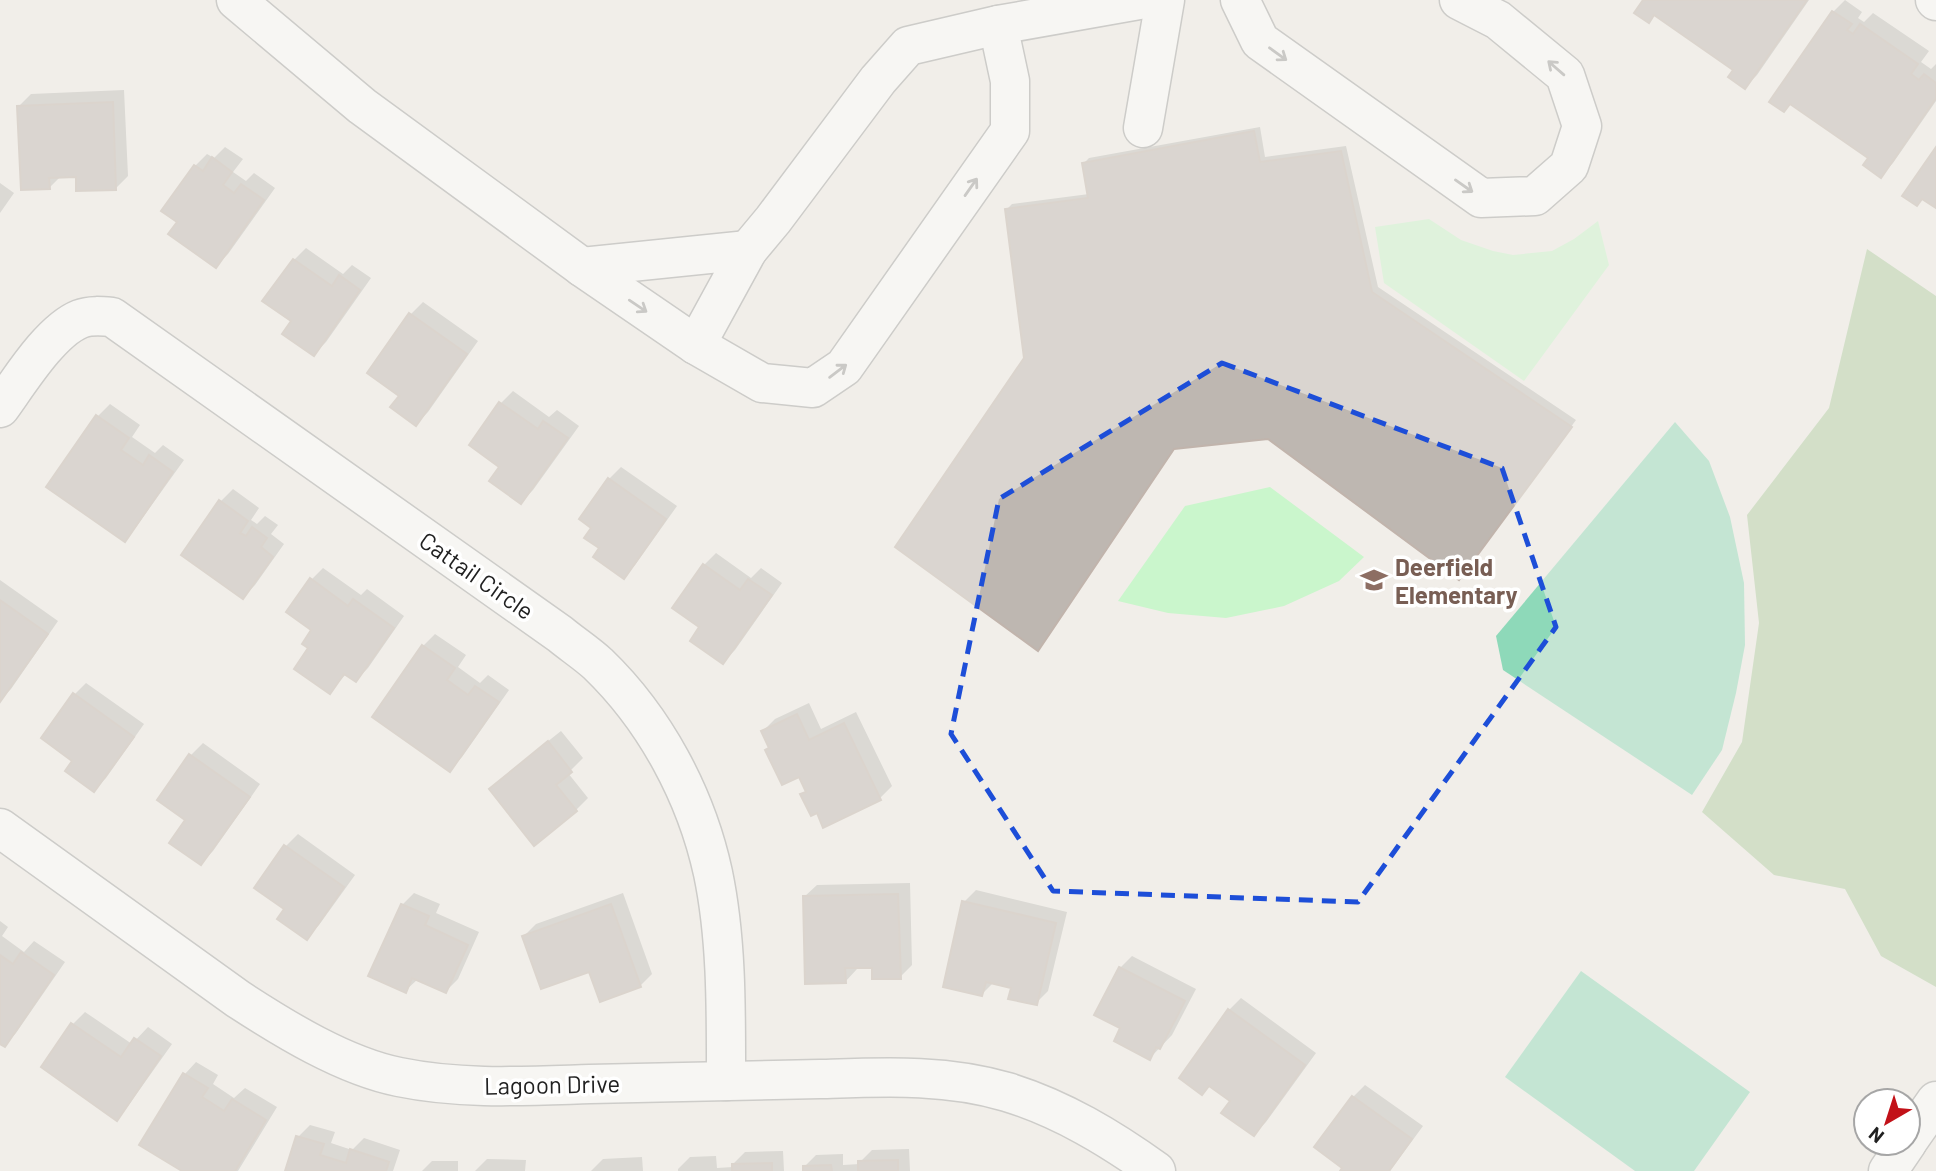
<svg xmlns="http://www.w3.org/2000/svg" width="1936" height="1171" font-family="Barlow,sans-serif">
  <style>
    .forest { fill: #afcca1 }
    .park { fill: #caf6cc }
    .pitch { fill: #8ed9b9 }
    .shadow { fill: #0003 }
    .building { fill: #beb7b1; stroke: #c1b4ac; stroke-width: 2 }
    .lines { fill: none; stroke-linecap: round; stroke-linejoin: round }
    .minor-casing { stroke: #a2a2a2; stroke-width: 41 }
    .minor { stroke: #fff; stroke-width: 38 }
    .oneway { stroke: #9b9b9b }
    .marked { fill: none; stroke: #1d4ed8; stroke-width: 5; stroke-dasharray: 14 9; stroke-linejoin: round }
    .labels { text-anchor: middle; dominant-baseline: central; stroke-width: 7; stroke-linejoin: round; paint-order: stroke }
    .education-label { font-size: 24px; font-weight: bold; fill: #785e54; stroke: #fff; text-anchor: start }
    .street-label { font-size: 24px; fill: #212121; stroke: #fff }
  </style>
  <rect width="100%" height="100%" fill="#f1eee9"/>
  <!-- forest -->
  <polygon class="forest" points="1867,249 1936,296 1936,987 1881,956 1845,889 1774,875 1702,812 1742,742 1759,623 1747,515 1829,408"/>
  <!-- park -->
  <g class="park">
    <polygon points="1429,219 1461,240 1493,251 1513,255 1552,251 1574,239 1598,221 1609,265 1524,381 1384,283 1375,227"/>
    <polygon points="1270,487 1364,557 1339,581 1284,606 1226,618 1168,613 1118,601 1185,506"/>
  </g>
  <!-- pitch -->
  <g class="pitch">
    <polygon points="1675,422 1709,461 1730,517 1744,583 1745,645 1736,693 1722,750 1692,795 1503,670 1496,636"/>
    <polygon points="1581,971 1750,1092 1694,1171 1635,1171 1505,1077"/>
  </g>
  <!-- shadow -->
  <g class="shadow">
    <polygon points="1645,0 1809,0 1757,75 1745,87 1735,69 1656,14 1649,21"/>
    <polygon points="1845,0 1862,12 1858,18 1864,22 1873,13 1929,51 1921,62 1931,69 1936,64 1936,101 1893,163 1881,175 1871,158 1791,103 1772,101 1833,12"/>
    <polygon points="124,90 128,176 116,188 78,175 61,176 49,188 19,106 31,94"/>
    <polygon points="1260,127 1265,157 1346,146 1378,287 1576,420 1465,572 1269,438 1026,358 1007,209 1012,204 1089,194 1084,163 1089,158"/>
    <polygon points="225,147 243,159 233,172 246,181 254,173 275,188 228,254 216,266 179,222 164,211 195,166 207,154 214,158"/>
    <polygon points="0,183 14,193 0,213"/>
    <polygon points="306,248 343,274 352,265 371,278 326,342 314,354 294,321 294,260"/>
    <polygon points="423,302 478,341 428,412 416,424 401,395 369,373 411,314"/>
    <polygon points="513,391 549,417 557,410 579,426 533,490 521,502 502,467 501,403"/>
    <polygon points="110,404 140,425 132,437 155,453 163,445 184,460 136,527 124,539 48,487 98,416"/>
    <polygon points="621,467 677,506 635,565 623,577 601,548 594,527 609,479"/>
    <polygon points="233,489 259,508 251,520 257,524 265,516 278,525 271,534 284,544 255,585 243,597 221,501"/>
    <polygon points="716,553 751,578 761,568 782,583 735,650 723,662 704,565"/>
    <polygon points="323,568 361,595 367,589 404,616 368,668 356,680 347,673 330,692 311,648 314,630 311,580"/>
    <polygon points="0,580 58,621 11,689 0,700"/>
    <polygon points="435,634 466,655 458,667 480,683 488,675 509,690 462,757 450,769 423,646"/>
    <polygon points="86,683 144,724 106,778 94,790 75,760 74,695"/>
    <polygon points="809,703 821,729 856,712 892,786 880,798 817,811 802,795 807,790 799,775 767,750 770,746 763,731 775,719"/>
    <polygon points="561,731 583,758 568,773 588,798 576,810 535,843 491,789 503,777"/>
    <polygon points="203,743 260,784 213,851 201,863 187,820 159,800 191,755"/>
    <polygon points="298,834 355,875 319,925 307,937 287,908 286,846"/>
    <polygon points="910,883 912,965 900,977 873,966 857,966 857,969 845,982 804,897 817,885"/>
    <polygon points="976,890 1067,912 1048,991 1036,1003 1013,987 994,982 982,994 964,902"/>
    <polygon points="414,893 440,904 436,913 479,932 458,979 446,991 418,979 405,991 402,905"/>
    <polygon points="623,893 652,974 640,986 590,970 524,936 536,924"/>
    <polygon points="0,921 8,927 2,936 24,952 34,941 65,962 16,1033 4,1045 0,1042"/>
    <polygon points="1132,956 1196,989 1172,1035 1150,1058 1123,1028 1120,968"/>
    <polygon points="1241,998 1316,1053 1266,1122 1254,1134 1232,1101 1210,1085 1229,1010"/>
    <polygon points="85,1012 132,1044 148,1027 172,1044 128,1106 116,1118 43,1067 73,1024"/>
    <polygon points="196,1062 218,1075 213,1084 234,1098 245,1088 277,1107 238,1171 185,1171 141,1144 185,1074"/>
    <polygon points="1365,1085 1423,1126 1390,1171 1342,1171 1345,1167 1317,1147 1353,1097"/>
    <polygon points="310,1125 335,1132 331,1143 352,1150 364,1138 400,1150 393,1171 287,1171 298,1137"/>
    <polygon points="909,1149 910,1171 804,1171 804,1167 816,1155 843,1154 843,1165 860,1164 860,1162 872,1150"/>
    <polygon points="783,1151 784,1171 678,1171 678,1169 690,1157 716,1156 717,1168 733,1167 733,1164 745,1152"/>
    <polygon points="642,1157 643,1171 591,1171 603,1159"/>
    <polygon points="487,1159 526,1160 525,1171 475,1171"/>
    <polygon points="432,1161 458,1161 458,1171 422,1171"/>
  </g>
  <!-- building -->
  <g class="building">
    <polygon points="1643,0 1807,0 1745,89 1728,77 1733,70 1654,15 1649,23 1634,13"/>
    <polygon points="1832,11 1852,24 1847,30 1853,34 1860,24 1918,64 1911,74 1919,80 1924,74 1936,83 1936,98 1881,178 1863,165 1868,158 1790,104 1784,112 1769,102"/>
    <polygon points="113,102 116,190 76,191 76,177 49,178 50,189 21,190 17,106"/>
    <polygon points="1254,131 1260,162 1341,151 1372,292 1572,427 1459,580 1268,439 1174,449 1038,651 895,547 1024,358 1005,209 1088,198 1082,163"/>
    <polygon points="1936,147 1936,208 1922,199 1917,206 1902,196"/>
    <polygon points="212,157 232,172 223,185 234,193 241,184 264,200 216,268 168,234 177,222 161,211 194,165 203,171"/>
    <polygon points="293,259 332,286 339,275 360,290 314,356 282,334 291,321 262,301"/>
    <polygon points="409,313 467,354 416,426 390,407 399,396 367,373"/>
    <polygon points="499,402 538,429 543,421 568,438 521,504 489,481 499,467 469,445"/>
    <polygon points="96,415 129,438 121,450 143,465 149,455 173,472 125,542 46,487"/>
    <polygon points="608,478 666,519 624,579 593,557 599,548 584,538 591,528 579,519"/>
    <polygon points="219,500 248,521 240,533 246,536 252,527 267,538 261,547 273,557 243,599 181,555"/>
    <polygon points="703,564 740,590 748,579 772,595 723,664 690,641 699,627 672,608"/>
    <polygon points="310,578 348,606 353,599 394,628 356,682 344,674 330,694 294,669 308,648 302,644 311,630 286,612"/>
    <polygon points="0,600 48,634 0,702"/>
    <polygon points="422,645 455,668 447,680 468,695 475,686 499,702 450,772 372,717"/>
    <polygon points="73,693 134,737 94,792 65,771 72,761 41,738"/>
    <polygon points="797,714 809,740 844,723 881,800 823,828 817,813 811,816 800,794 806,792 799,777 782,785 765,750 769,748 761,731"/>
    <polygon points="548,741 572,772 556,785 577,811 534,846 489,789"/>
    <polygon points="189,754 250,797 201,865 169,843 185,820 157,800"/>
    <polygon points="284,845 344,887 307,940 277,919 284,909 254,888"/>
    <polygon points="898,894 901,979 872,979 872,968 845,968 846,983 805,984 803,896"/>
    <polygon points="962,901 1056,923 1037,1005 1008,999 1011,988 986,982 982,996 943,987"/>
    <polygon points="401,904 429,916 425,925 468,945 446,993 412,978 406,993 368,976"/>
    <polygon points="611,904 641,987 600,1002 589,972 541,989 522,936"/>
    <polygon points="21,952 54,975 5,1047 0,1044 0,955 13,964"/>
    <polygon points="1119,967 1185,1001 1160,1049 1156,1047 1150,1060 1114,1041 1120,1028 1094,1015"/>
    <polygon points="1228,1009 1305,1065 1254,1136 1221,1113 1230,1101 1209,1086 1202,1095 1179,1078"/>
    <polygon points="71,1023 121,1057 134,1038 161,1056 117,1121 41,1067"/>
    <polygon points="183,1073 208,1088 202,1097 224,1111 232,1099 266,1120 235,1171 182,1171 139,1145"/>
    <polygon points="1352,1096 1412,1139 1389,1171 1340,1171 1342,1168 1314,1147"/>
    <polygon points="296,1136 324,1144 320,1155 346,1163 350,1149 389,1162 386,1171 285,1171"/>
    <polygon points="898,1160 898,1171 858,1171 858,1161"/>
    <polygon points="772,1163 772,1171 732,1171 732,1164"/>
    <polygon points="831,1165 832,1171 803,1171 803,1166"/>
  </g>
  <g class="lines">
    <defs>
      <g id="minor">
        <polyline points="236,0 362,106 582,267 696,345 762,383 813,388 844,367 1010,131 1010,81 998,25"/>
        <polyline points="1240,0 1260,41 1481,198 1535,196 1569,166 1582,126 1565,75 1498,20 1459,0"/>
        <polyline points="1935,0 1936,1"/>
        <polyline points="1143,128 1165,0"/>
        <polyline points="748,250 773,220 878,80 908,46 998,25 1139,0"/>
        <polyline points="582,267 748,250 696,345"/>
        <path d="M0,408C19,382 50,331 80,319C90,315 101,316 112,317L560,634C572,644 586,653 598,664C655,719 696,795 713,873C727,940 726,1012 726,1081"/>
        <path d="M0,828L238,999C284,1029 344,1066 399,1077C462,1090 526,1086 590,1084C667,1082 745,1080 823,1079C885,1077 947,1074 1007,1092C1062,1109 1110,1138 1156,1171"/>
        <polyline points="1908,1141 1936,1101"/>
        <polyline points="1888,1171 1907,1143"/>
      </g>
    </defs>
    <!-- minor casing -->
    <use href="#minor" class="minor-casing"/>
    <!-- minor -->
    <use href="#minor" class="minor"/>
  </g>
  <!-- one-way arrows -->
  <defs><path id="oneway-shaft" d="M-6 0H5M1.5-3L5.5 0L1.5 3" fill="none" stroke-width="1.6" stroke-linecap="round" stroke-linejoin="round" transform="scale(1.75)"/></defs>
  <g class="oneway">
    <use href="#oneway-shaft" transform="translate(1278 54) rotate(36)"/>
    <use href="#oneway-shaft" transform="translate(1556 68) rotate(-139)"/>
    <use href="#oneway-shaft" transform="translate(1464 186) rotate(35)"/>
    <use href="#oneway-shaft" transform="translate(971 187) rotate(-55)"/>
    <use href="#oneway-shaft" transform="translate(638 306) rotate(34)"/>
    <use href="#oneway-shaft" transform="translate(838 371) rotate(-37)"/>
  </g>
  <!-- marked area -->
  <path d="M0 0H1936V1171H0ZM1222,363L1502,468L1556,627L1358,902L1053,891L951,734L999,499Z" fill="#f1eee9" fill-opacity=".55" fill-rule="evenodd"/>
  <path class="marked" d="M1222,363L1502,468L1556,627L1358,902L1053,891L951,734L999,499Z"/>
  <!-- icons -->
  <defs>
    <symbol id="school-bare" viewBox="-9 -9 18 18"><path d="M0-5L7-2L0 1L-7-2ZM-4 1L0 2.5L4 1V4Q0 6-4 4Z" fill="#8d6e63" stroke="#fff" stroke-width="2.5" paint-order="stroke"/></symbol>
  </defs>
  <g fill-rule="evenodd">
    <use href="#school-bare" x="1355" y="561" width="38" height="38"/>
  </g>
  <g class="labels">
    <!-- education labels -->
    <g class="education-label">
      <text x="1395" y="566">Deerfield<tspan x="1395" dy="28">Elementary</tspan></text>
    </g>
    <!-- street labels -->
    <g class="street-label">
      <text transform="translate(477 575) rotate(35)">Cattail Circle</text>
      <text transform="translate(552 1084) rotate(-1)">Lagoon Drive</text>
    </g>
  </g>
  <!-- north arrow -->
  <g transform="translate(1887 1122) rotate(219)"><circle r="33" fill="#ffffff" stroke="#a6a6a6" stroke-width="2"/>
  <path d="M0-5L12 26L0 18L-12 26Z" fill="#c21118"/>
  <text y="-10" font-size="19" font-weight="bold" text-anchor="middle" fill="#212121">N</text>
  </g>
</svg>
